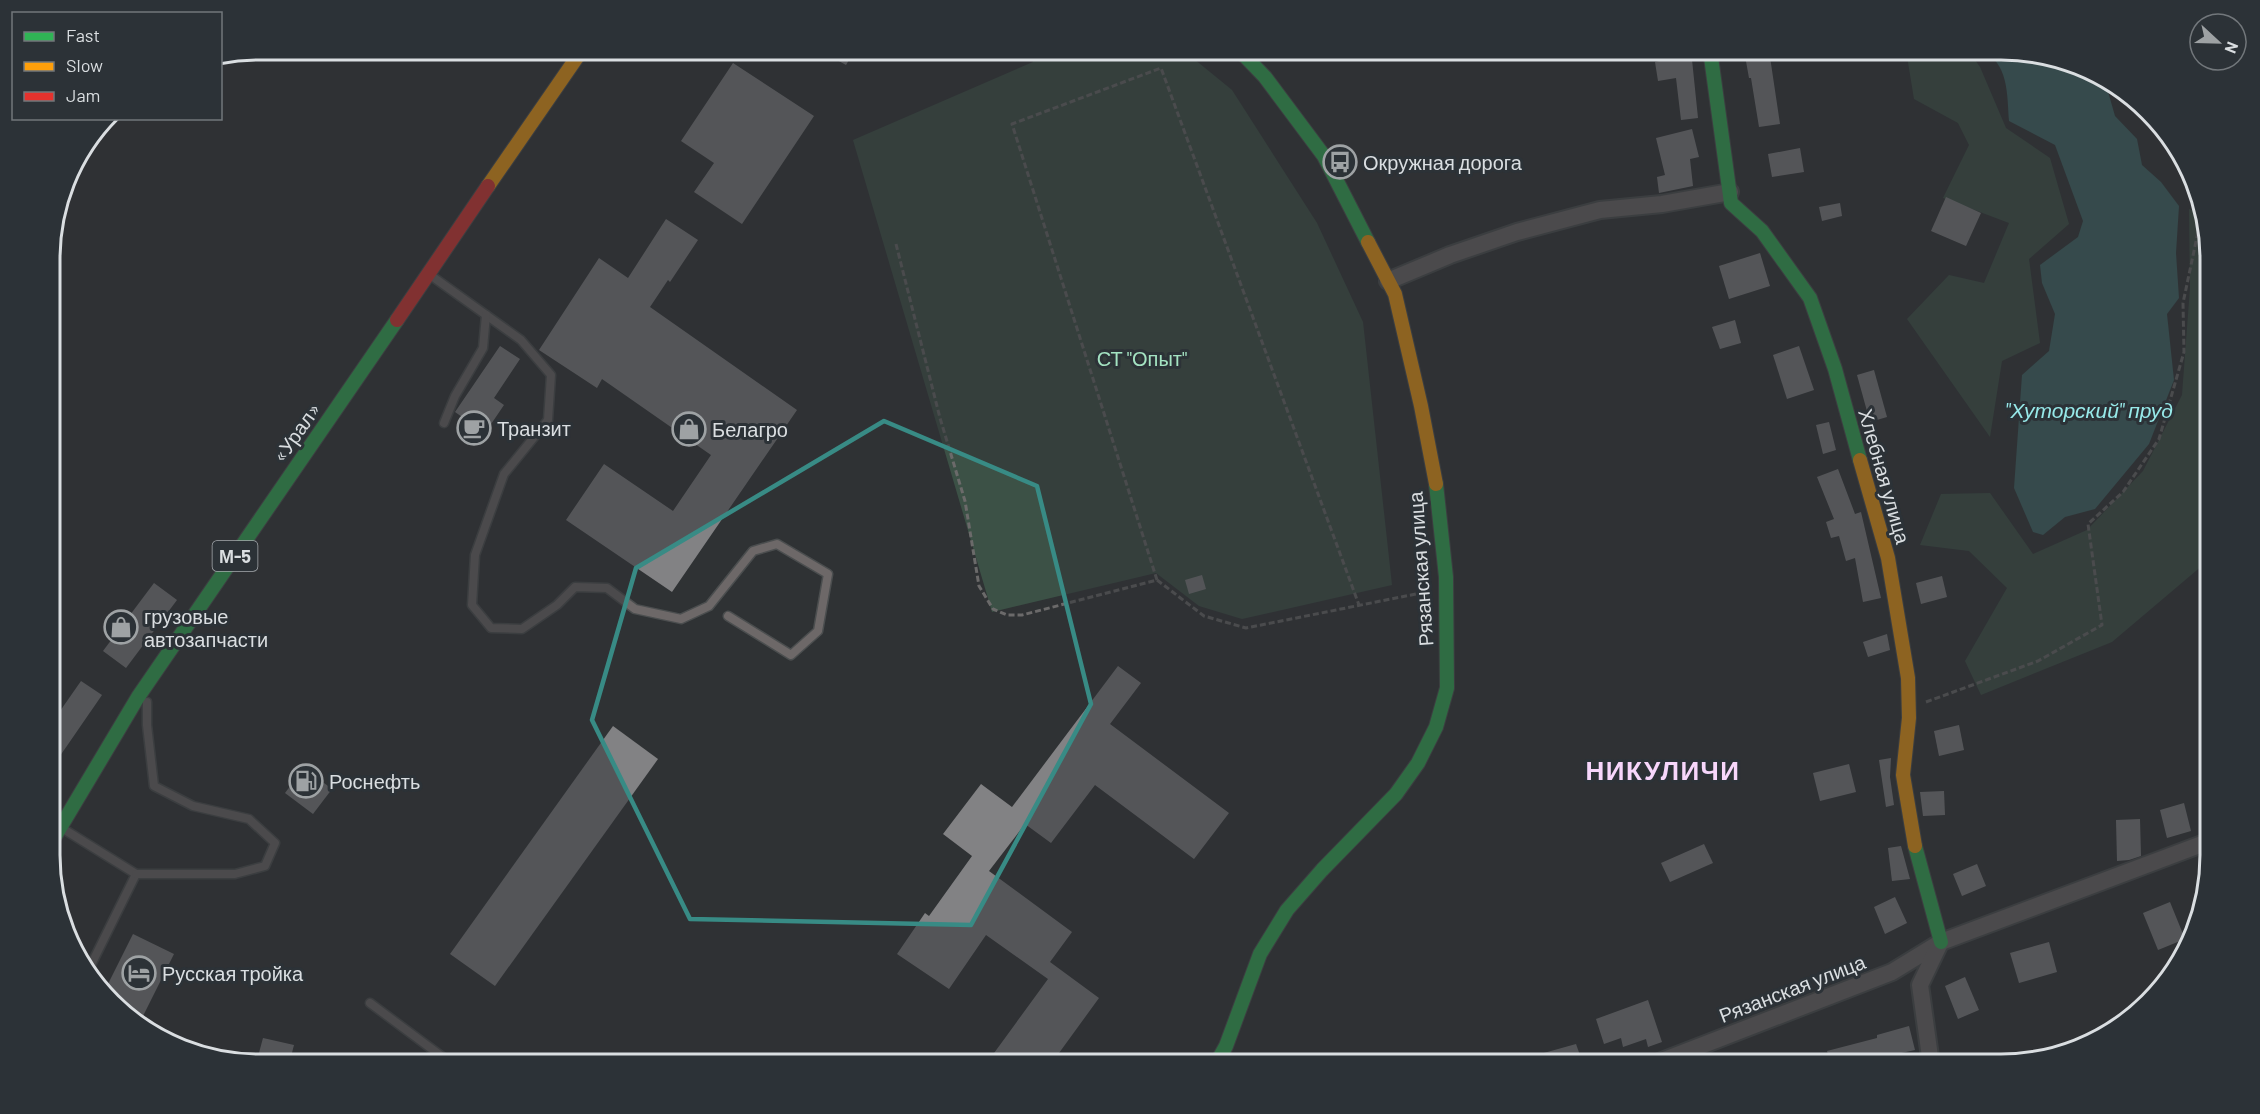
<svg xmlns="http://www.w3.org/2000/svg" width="2260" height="1114" font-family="Barlow,sans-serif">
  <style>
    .green { fill: #3c5146 }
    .water { fill: #3e6868 }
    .building { fill: #828284 }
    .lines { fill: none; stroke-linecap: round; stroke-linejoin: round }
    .lane-casing { stroke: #4b4e4f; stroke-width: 11 }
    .street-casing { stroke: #4b4e4f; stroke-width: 20 }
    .fast-casing { stroke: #4b4e4f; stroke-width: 16 }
    .slow-casing { stroke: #4b4e4f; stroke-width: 16 }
    .jam-casing { stroke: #4b4e4f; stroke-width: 16 }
    .path { stroke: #6b6a6a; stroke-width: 3; stroke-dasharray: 6 3; stroke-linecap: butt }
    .lane { stroke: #6d6868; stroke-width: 8 }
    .street { stroke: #6d6868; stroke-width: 16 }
    .fast { stroke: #30b455; stroke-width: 14 }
    .slow { stroke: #ff9f0a; stroke-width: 14 }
    .jam { stroke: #e5322d; stroke-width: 14 }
    .marked { fill: none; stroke: #388b85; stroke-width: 4.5; stroke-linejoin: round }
    .labels { text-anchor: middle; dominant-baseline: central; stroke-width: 6; stroke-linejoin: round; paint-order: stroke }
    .shield { fill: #2c3237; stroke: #a6aaae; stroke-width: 1.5 }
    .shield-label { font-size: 18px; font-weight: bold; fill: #dadee1 }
    .poi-label { font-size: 20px; fill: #dadee1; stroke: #2c3237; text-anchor: start }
    .park-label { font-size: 20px; fill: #a4e3c2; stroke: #2c3237 }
    .street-label { font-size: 20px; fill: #dadee1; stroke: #2c3237 }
    .water-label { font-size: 21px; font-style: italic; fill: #97e9e9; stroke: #2c3237 }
    .district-label { font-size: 26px; font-weight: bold; letter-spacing: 1.5px; fill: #f7d6fb; stroke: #2c3237 }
    .rim { fill: none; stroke: #dadee1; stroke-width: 3 }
  </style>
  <rect width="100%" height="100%" fill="#2f3234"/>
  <!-- green -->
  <g class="green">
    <polygon points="1028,50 1183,50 1232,90 1317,223 1363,322 1392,585 1242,619 1199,606 1156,573 992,612 853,140 1033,62"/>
    <polygon points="1906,50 1968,50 1980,67 2006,128 2050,158 2069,224 2029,259 2040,343 2002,361 1990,437 1907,319 1949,275 1984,283 2009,223 1943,198 1969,145 1958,123 1914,99"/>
    <polygon points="2189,209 2201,213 2209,232 2210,559 2112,642 1981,695 1965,661 2007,588 1969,551 1920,545 1941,494 1990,493 2033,554 2087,530 2143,471 2182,395 2190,288"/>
  </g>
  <!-- water -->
  <path class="water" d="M1981,50H2001L2093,71L2105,81L2115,116L2137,139L2142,165L2161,182L2179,206L2176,253L2179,298L2167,314L2174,380L2149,444L2095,509L2065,517L2043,535L2033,532L2014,488L2022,375L2049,351L2055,314L2042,283L2040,265L2078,237L2083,221L2055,145L2009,121C2007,94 2009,63 1981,50Z"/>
  <!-- building -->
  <g class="building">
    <polygon points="819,50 855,50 846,65"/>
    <polygon points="1658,50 1691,50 1698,118 1681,120 1676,78 1658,81 1655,62 1659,61"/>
    <polygon points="1744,50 1760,50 1762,58 1770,57 1780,124 1759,127 1751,78 1749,78"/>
    <polygon points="733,63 814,116 742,224 694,192 714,163 681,141"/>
    <polygon points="1692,129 1699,157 1690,159 1693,186 1659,193 1657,177 1665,175 1656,138"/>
    <polygon points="1800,148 1804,172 1772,177 1768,154"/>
    <polygon points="1946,197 1981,213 1966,246 1931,231"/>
    <polygon points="1840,203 1842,216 1822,221 1819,207"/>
    <polygon points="666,219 698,240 670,282 668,280 650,307 797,410 672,592 566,520 604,464 673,511 711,455 602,379 597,388 539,350 599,258 628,278"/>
    <polygon points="1760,253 1770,286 1729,299 1719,266"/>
    <polygon points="1735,320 1741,343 1720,349 1712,327"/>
    <polygon points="500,346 520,359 494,398 504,405 485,433 455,412"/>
    <polygon points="1799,346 1814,390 1787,399 1773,355"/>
    <polygon points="1874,370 1887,417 1870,422 1857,375"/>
    <polygon points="1829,422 1836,450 1823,454 1816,425"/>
    <polygon points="1838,469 1855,514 1861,512 1881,598 1863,602 1855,558 1846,561 1839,536 1831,538 1826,522 1834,519 1817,477"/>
    <polygon points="1202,575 1206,589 1189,594 1185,580"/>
    <polygon points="1942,576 1947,597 1921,604 1916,583"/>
    <polygon points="154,583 177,600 126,668 103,651"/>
    <polygon points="1887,634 1890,650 1868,657 1863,642"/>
    <polygon points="1118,666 1141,683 1110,724 1229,813 1194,859 1095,785 1051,843 1025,824 989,871 1072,932 1050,962 1099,998 1051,1064 986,1064 1048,979 986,935 949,989 897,954 925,913 929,916 972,856 943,834 981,784 1012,807"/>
    <polygon points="81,681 102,695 51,769 51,724"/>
    <polygon points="1959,725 1964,750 1939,756 1934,731"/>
    <polygon points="613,726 658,759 495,986 450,954"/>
    <polygon points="1891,758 1890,777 1894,805 1886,807 1879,760"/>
    <polygon points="1849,764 1856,792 1820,801 1813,773"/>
    <polygon points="304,768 332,789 313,814 285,793"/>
    <polygon points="1944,791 1945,815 1923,816 1920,792"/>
    <polygon points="2184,803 2191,831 2167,838 2160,810"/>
    <polygon points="2140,819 2141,856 2129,860 2117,861 2116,820"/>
    <polygon points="1704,844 1713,863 1670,882 1661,863"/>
    <polygon points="1901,846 1910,879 1892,881 1888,848"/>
    <polygon points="1977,864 1986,886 1962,896 1953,874"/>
    <polygon points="1895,897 1907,923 1885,934 1874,907"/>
    <polygon points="2170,902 2185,939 2158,950 2143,913"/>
    <polygon points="133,934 174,954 140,1022 104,992"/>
    <polygon points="2049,942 2057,972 2019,983 2010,953"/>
    <polygon points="1965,977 1979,1010 1958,1019 1945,986"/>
    <polygon points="1648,1000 1662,1042 1648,1047 1646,1039 1623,1047 1621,1038 1604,1044 1596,1019"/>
    <polygon points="1909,1026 1915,1050 1851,1064 1831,1064 1827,1051 1877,1038 1877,1035"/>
    <polygon points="263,1038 294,1045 289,1064 256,1064"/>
    <polygon points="1576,1044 1582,1061 1571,1064 1520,1064 1519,1060"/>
  </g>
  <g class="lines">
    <defs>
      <g id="lane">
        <polyline points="433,277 521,340 551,375 548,420 504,474 475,555 472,605 491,628 522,629 557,605 575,587 607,588 635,609 681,619 709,606 753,551 777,544 828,574 818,631 791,655 728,616"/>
        <polyline points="444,423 455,396 483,348 486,315"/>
        <polyline points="65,830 136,874 88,971"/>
        <polyline points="136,874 235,874 265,866 275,843 249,819 193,806 154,786 147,725 147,702"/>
        <polyline points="370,1003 452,1064"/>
      </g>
      <g id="street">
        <polyline points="1388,281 1450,255 1517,232 1600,210 1662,204 1730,192"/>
        <polyline points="1654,1064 1892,972 1941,942 2210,841"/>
        <polyline points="1931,1064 1920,985 1940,943"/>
      </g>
      <g id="fast">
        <polyline points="1239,50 1265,77 1324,156 1368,242"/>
        <polyline points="1710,50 1731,203 1762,231 1810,298 1835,369 1860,460"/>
        <polyline points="51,843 138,697 397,320"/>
        <polyline points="1915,846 1941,942"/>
        <polyline points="1216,1064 1226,1046 1260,954 1287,910 1322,870 1396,794 1418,763 1436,727 1447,688 1446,577 1436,484"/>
      </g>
      <g id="slow">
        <polyline points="488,186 582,50"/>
        <polyline points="1368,242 1395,294 1421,406 1436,484"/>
        <polyline points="1860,460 1888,558 1908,678 1909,718 1903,775 1915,846"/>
      </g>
      <polyline id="jam" points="397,320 488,186"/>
    </defs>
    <!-- lane casing -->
    <use href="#lane" class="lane-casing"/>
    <!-- street casing -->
    <use href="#street" class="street-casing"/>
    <!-- fast casing -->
    <use href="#fast" class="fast-casing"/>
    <!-- slow casing -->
    <use href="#slow" class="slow-casing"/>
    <!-- jam casing -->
    <use href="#jam" class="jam-casing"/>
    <!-- path -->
    <g class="path">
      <polyline points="896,244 940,418 965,501 979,586 993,609 1007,615 1022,615 1157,580 1204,616 1246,628 1426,592"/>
      <polyline points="1157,580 1012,124 1161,68 1359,605"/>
      <polyline points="1926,702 2038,661 2102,625 2088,524 2123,492 2159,439 2184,352 2183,303 2198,232 2206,226"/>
    </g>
    <!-- lane -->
    <use href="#lane" class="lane"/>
    <!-- street -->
    <use href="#street" class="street"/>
    <!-- fast -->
    <use href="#fast" class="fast"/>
    <!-- slow -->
    <use href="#slow" class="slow"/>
    <!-- jam -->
    <use href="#jam" class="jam"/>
  </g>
  <!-- marked area -->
  <path d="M0 0H2260V1114H0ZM884,421L1037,486L1091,704L971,925L690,919L592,720L636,568Z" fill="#2f3234" fill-opacity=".55" fill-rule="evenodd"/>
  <path class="marked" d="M884,421L1037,486L1091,704L971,925L690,919L592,720L636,568Z"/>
  <!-- icons -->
  <defs>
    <symbol id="bus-ring" viewBox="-11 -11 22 22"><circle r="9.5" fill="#2c3237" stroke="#9ea2a4" stroke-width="1.5"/><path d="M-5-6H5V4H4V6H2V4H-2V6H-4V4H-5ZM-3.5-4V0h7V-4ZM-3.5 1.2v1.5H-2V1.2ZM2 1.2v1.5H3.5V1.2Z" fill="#9ea2a4"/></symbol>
    <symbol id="cafe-ring" viewBox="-11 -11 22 22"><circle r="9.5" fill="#2c3237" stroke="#9ea2a4" stroke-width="1.5"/><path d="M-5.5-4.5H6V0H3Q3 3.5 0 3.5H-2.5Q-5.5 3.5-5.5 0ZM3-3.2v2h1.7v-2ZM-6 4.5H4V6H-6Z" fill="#9ea2a4"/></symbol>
    <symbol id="shop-ring" viewBox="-11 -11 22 22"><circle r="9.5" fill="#2c3237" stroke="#9ea2a4" stroke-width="1.5"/><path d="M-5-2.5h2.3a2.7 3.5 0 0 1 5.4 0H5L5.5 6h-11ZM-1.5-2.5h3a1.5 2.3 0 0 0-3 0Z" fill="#9ea2a4"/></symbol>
    <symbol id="fuel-ring" viewBox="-11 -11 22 22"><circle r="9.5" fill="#2c3237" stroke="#9ea2a4" stroke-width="1.5"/><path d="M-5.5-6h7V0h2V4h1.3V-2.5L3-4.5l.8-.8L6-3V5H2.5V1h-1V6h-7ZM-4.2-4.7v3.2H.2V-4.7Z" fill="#9ea2a4"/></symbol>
    <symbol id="hotel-ring" viewBox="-11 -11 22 22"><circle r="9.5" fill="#2c3237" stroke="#9ea2a4" stroke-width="1.5"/><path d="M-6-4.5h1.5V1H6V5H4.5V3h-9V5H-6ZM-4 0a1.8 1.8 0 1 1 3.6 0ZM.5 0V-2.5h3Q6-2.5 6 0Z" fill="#9ea2a4"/></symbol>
  </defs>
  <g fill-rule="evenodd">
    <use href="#bus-ring" x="1321" y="143" width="38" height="38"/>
    <use href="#cafe-ring" x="455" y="409" width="38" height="38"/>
    <use href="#shop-ring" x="670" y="410" width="38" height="38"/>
    <use href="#shop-ring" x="102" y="608" width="38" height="38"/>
    <use href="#fuel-ring" x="287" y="762" width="38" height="38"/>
    <use href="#hotel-ring" x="120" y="954" width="38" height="38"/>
  </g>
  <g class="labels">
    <!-- shield labels -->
    <rect class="shield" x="212.5" y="541" width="45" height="30" rx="4.5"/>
    <g class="shield-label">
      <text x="235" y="556">М-5</text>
    </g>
    <!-- poi labels -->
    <g class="poi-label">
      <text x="1363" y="162">Окружная дорога</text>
      <text x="497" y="428">Транзит</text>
      <text x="712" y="429">Белагро</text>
      <text x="144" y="616">грузовые<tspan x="144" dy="23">автозапчасти</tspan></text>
      <text x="329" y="781">Роснефть</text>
      <text x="162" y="973">Русская тройка</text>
    </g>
    <!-- park labels -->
    <g class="park-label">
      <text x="1142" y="358">СТ "Опыт"</text>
    </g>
    <!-- street labels -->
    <g class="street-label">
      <text transform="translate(296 432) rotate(-55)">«Урал»</text>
      <text transform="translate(1885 476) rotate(74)">Хлебная улица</text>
      <text transform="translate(1420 569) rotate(-94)">Рязанская улица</text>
      <text transform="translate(1792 988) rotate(-21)">Рязанская улица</text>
    </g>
    <!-- water labels -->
    <g class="water-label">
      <text x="2089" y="409">"Хуторский" пруд</text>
    </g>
    <!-- district labels -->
    <g class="district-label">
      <text x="1663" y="769">НИКУЛИЧИ</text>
    </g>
  </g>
  <!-- crop -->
  <path d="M0 0H2260V1114H0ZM259 60H2001A199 199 0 0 1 2200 259V855A199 199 0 0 1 2001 1054H259A199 199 0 0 1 60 855V259A199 199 0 0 1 259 60Z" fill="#2c3237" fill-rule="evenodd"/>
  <path class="rim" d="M259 60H2001A199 199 0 0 1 2200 259V855A199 199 0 0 1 2001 1054H259A199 199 0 0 1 60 855V259A199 199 0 0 1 259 60Z"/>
  <!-- legend -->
  <rect x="12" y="12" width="210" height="108" fill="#2c3237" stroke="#72777b" stroke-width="1.5"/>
  <rect x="24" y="32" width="30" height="9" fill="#30b455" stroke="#72777b" stroke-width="1.5"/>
  <text x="66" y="42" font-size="18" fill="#dadee1">Fast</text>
  <rect x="24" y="62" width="30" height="9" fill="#ff9f0a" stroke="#72777b" stroke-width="1.5"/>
  <text x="66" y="72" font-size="18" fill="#dadee1">Slow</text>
  <rect x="24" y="92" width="30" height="9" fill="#e5322d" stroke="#72777b" stroke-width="1.5"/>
  <text x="66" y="102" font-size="18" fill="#dadee1">Jam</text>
  <!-- north arrow -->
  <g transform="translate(2218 42) rotate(112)"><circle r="28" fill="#2c3237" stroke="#72777b" stroke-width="1.5"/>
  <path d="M0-4.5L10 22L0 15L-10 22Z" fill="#9ea2a4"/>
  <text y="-9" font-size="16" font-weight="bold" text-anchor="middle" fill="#dadee1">N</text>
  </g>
</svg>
